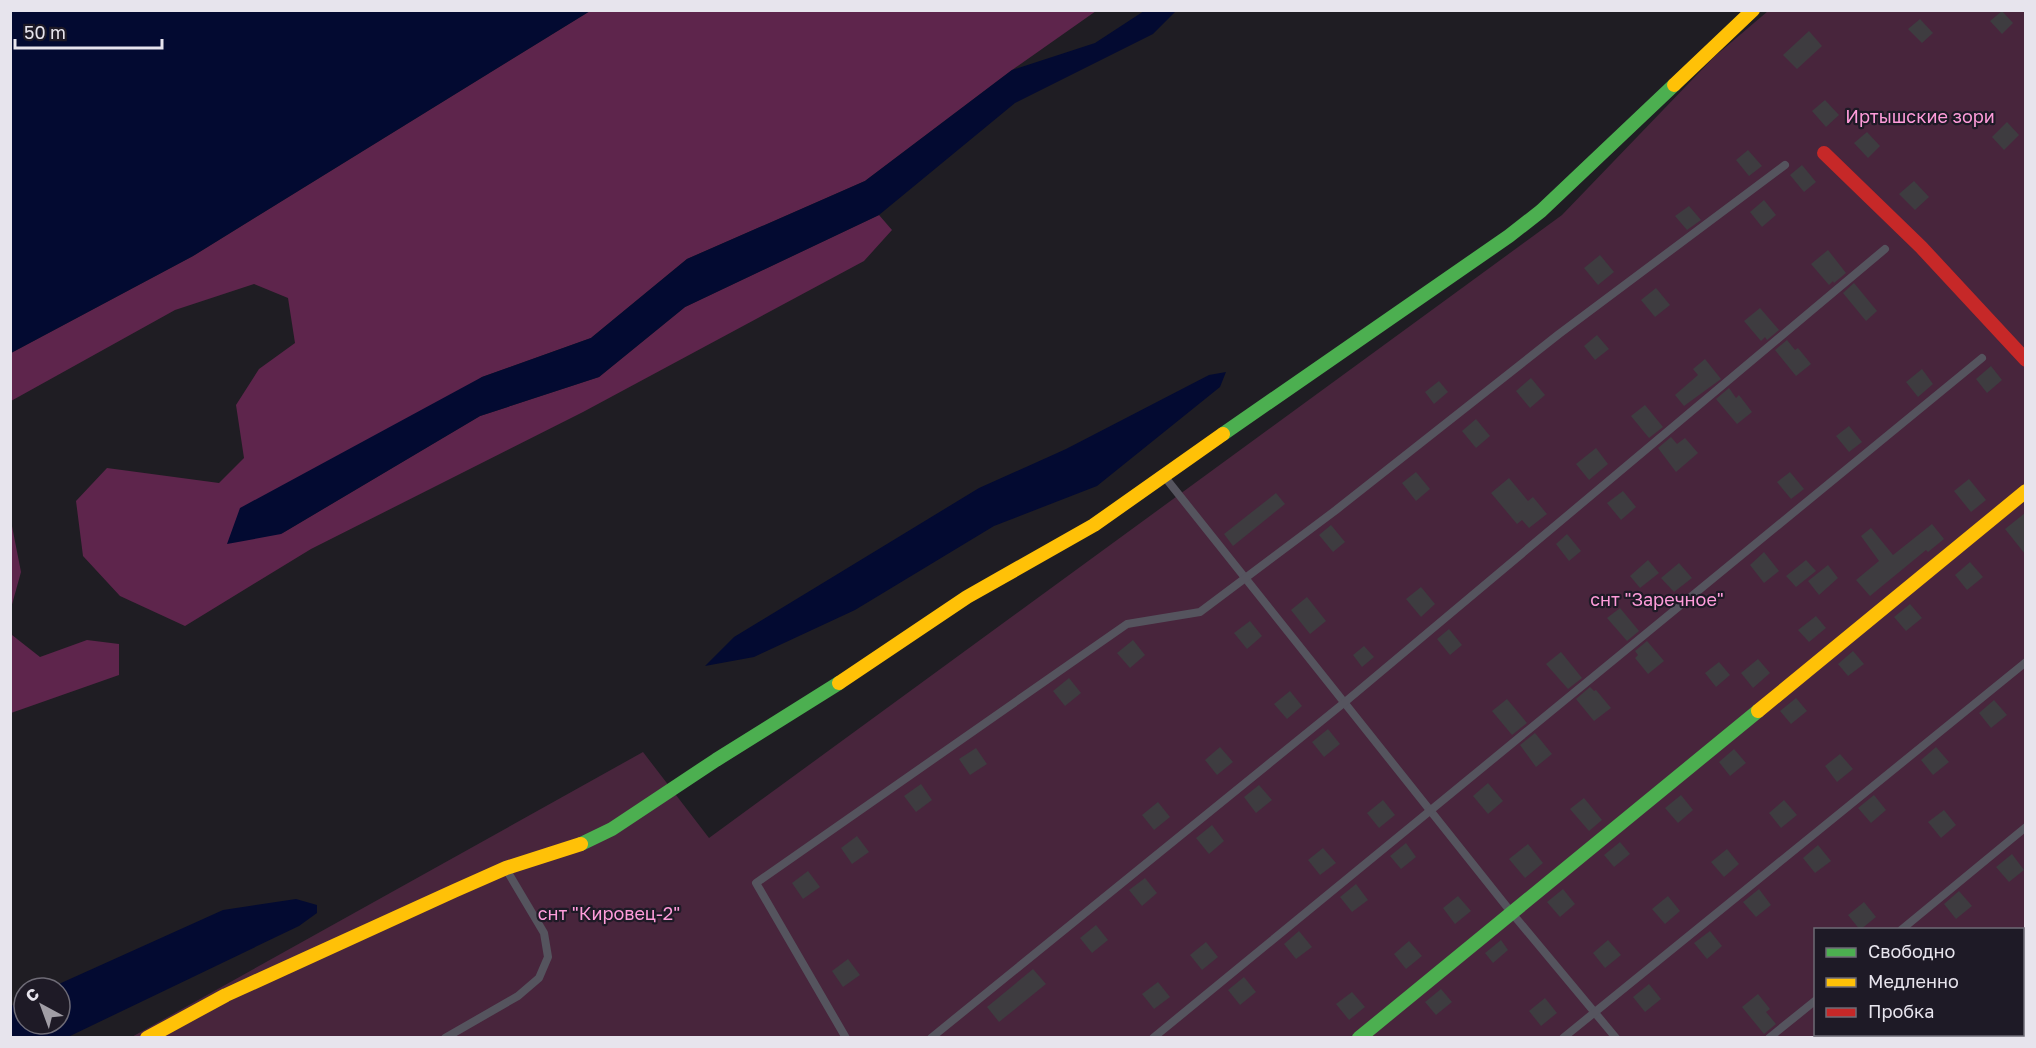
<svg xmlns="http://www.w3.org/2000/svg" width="2036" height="1048" font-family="'Golos Text',sans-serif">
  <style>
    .green { fill: #48253c; fill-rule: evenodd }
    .forest { fill: #5e254c }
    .water { fill: #030a31 }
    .building { fill: #3e3c40 }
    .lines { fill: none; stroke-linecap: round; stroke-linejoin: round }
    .lane { stroke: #55545e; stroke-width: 8 }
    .fast { stroke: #4caf50; stroke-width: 14 }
    .slow { stroke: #ffc107; stroke-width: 14 }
    .jam { stroke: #c62828; stroke-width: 14 }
    .labels { text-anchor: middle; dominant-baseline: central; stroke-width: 4.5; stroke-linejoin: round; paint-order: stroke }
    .park-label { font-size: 18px; fill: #fe9cda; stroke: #1e1a26 }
  </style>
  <rect width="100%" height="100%" fill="#1f1d23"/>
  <!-- green -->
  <path class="green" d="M1768,11H2025V1037L130,1038L643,752L709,838L1562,215L1714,57ZM1816,930H2022V1034H1816Z"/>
  <!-- forest -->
  <g class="forest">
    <polygon points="590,11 1096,11 1012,70 865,181 687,259 591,338 482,377 281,534 480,416 599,377 685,307 879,215 892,230 864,261 583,412 311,549 185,626 120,596 83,556 76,501 107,468 219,483 244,458 236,405 259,369 295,343 288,298 254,284 175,310 11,401 11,353 193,256"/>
    <polygon points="10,516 21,572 11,608 12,635 40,657 87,640 119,644 119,675 11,713"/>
  </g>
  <!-- water -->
  <g class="water">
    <polygon points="11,10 590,10 590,11 193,256 11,353"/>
    <polygon points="1144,11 1176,11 1153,34 1015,103 879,215 685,307 599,377 480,416 281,534 227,544 240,508 482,377 591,338 687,259 865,181 1012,70 1095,43"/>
    <polygon points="1226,372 1220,387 1097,486 994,526 855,610 754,657 705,666 734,637 979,488 1066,449 1209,375"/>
    <polygon points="296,899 317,905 317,913 299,926 68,1037 11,1037 11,1006 24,1000 24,1024 60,1024 60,988 50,988 223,910"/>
  </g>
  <!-- building -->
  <g class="building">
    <polygon points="2002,11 2013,23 2002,34 1990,21"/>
    <polygon points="1920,19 1933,33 1922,43 1908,29"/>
    <polygon points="1809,31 1822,46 1797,69 1783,55"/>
    <polygon points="1825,100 1839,115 1826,127 1812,111"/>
    <polygon points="2007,122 2019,135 2004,150 1992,137"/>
    <polygon points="1867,132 1880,146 1868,158 1854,143"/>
    <polygon points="1748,150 1762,166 1749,176 1736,160"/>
    <polygon points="1802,165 1816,182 1804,192 1790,175"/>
    <polygon points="1914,181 1929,197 1915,210 1899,194"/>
    <polygon points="1764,200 1776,215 1762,227 1750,212"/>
    <polygon points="1689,206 1701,220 1687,230 1675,216"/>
    <polygon points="1828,250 1846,273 1834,283 1833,281 1829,285 1811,264"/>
    <polygon points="1600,255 1614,272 1598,285 1584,268"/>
    <polygon points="1854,283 1877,311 1866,321 1843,293"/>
    <polygon points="1656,288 1670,305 1655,317 1641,300"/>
    <polygon points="1760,308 1779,330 1767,340 1765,337 1761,341 1744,321"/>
    <polygon points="1597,335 1609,349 1595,360 1584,346"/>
    <polygon points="1787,340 1795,350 1798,348 1811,364 1796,376 1775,350"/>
    <polygon points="1705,359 1721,379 1684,406 1675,395 1698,375 1693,369"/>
    <polygon points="1991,366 2002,380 1987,393 1976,379"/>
    <polygon points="1922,369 1933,384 1918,397 1906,382"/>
    <polygon points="1531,378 1545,395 1530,408 1516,391"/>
    <polygon points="1439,381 1448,392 1434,404 1425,392"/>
    <polygon points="1729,388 1736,398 1739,395 1752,412 1737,424 1716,399"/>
    <polygon points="1645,405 1663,427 1649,438 1631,416"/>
    <polygon points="1476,419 1490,436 1476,448 1462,431"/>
    <polygon points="1849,426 1862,442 1849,452 1836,436"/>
    <polygon points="1671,437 1677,444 1685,438 1698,453 1676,472 1658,448"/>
    <polygon points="1596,448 1608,464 1589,480 1576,464"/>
    <polygon points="1416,472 1430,489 1416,501 1402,483"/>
    <polygon points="1790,472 1804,489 1791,499 1777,482"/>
    <polygon points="1509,478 1528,501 1533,497 1547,514 1529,528 1522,520 1517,524 1491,493"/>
    <polygon points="1969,479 1986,500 1971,512 1954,491"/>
    <polygon points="1623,491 1636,507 1621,520 1607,503"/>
    <polygon points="1276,493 1285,504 1233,546 1224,534"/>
    <polygon points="2025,513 2025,554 2005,529"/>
    <polygon points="1932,524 1944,539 1928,552 1926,550 1870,596 1856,580 1879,561 1861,536 1871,528 1893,555"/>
    <polygon points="1331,525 1345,542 1333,552 1319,535"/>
    <polygon points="1567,534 1581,551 1569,561 1556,544"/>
    <polygon points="1764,552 1779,571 1764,583 1750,565"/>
    <polygon points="1648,560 1659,573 1640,588 1630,576"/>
    <polygon points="1806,560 1816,571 1796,587 1786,576"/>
    <polygon points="1970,562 1983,577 1967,590 1955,575"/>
    <polygon points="1679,563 1692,578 1674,592 1661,578"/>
    <polygon points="1828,565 1838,578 1819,595 1808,581"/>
    <polygon points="1421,587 1435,604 1421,617 1406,599"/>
    <polygon points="1307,597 1326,621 1310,634 1291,610"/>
    <polygon points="1910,604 1922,618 1906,631 1894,617"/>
    <polygon points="1620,608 1639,631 1627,641 1607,618"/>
    <polygon points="1816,616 1826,628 1809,642 1798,630"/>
    <polygon points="1250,621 1262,636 1247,649 1234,633"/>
    <polygon points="1449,629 1462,645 1450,655 1437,639"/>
    <polygon points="1133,640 1145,655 1130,668 1117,653"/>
    <polygon points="1647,641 1664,661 1648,674 1635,658 1638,655 1635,651"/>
    <polygon points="1364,646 1374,657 1362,667 1353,655"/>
    <polygon points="1853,651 1864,664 1848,676 1838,664"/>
    <polygon points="1561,652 1582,678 1568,689 1546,664"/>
    <polygon points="1758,659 1770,673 1753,688 1741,673"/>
    <polygon points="1719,662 1730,675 1716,687 1705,673"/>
    <polygon points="1069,678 1081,693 1065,706 1053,691"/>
    <polygon points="1590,687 1594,691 1596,690 1611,708 1594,721 1576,699"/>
    <polygon points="1290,691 1302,706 1287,719 1274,704"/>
    <polygon points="1796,698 1807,711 1791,724 1780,711"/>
    <polygon points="1507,699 1527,723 1512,735 1492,711"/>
    <polygon points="1994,700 2007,715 1991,728 1979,713"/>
    <polygon points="1328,729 1340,744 1324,757 1312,742"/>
    <polygon points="1535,733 1552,754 1536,767 1520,745"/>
    <polygon points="1220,747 1233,762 1217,775 1205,760"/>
    <polygon points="1936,747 1949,762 1933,775 1921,760"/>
    <polygon points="976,748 987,764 970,775 959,759"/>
    <polygon points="1734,749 1746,763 1730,776 1719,762"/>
    <polygon points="1840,754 1853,769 1837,782 1825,766"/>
    <polygon points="1488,783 1503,801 1488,814 1473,796"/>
    <polygon points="921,784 932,800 916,812 904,796"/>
    <polygon points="1259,785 1272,800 1256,813 1244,797"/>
    <polygon points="1681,795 1693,810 1678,823 1665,808"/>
    <polygon points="1874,795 1886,810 1871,823 1858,808"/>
    <polygon points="1584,798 1602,820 1589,831 1570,809"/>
    <polygon points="1383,800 1395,815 1379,828 1367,813"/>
    <polygon points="1784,800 1797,815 1781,828 1769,813"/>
    <polygon points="1158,802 1170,817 1154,830 1142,815"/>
    <polygon points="1944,810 1956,825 1941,838 1928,822"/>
    <polygon points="1212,825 1224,841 1209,854 1196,838"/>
    <polygon points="857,836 869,852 852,864 841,848"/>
    <polygon points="1620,842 1630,854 1614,867 1604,855"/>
    <polygon points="1406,843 1416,857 1401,869 1390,856"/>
    <polygon points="1528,844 1543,863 1525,878 1509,859"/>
    <polygon points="1818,845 1831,861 1815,873 1803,858"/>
    <polygon points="1323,848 1336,863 1320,875 1308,860"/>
    <polygon points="1727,849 1739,864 1724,877 1711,862"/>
    <polygon points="2012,854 2024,870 2009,882 1996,867"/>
    <polygon points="808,871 820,887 803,899 792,883"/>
    <polygon points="1145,878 1157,893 1142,906 1129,890"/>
    <polygon points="1356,884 1368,900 1352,912 1340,897"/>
    <polygon points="1563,889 1575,904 1560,917 1547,902"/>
    <polygon points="1759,889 1771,905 1756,917 1743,902"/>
    <polygon points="1959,891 1972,906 1956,919 1944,904"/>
    <polygon points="1458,896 1471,911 1455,924 1443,908"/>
    <polygon points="1668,896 1680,911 1665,924 1652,909"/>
    <polygon points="1864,902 1876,917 1860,930 1848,915"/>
    <polygon points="1096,925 1108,940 1092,953 1080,938"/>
    <polygon points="1299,931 1312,947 1296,959 1284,944"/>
    <polygon points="1710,931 1722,946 1707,959 1694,943"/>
    <polygon points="1501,940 1508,950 1493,963 1485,953"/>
    <polygon points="1608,940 1621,955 1605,968 1593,953"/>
    <polygon points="1409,941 1422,956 1406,969 1394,954"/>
    <polygon points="1206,942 1218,957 1202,970 1190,955"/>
    <polygon points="848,959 860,975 843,987 832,971"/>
    <polygon points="1033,969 1046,984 999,1022 987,1007"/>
    <polygon points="1244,977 1256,992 1240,1005 1228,990"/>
    <polygon points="1158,982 1170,997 1154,1009 1142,994"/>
    <polygon points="1649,984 1661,999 1645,1012 1633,997"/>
    <polygon points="1441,989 1452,1002 1436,1015 1425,1002"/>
    <polygon points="1352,992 1365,1007 1349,1020 1336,1004"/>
    <polygon points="1758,994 1770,1009 1766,1012 1776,1024 1764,1034 1742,1007"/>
    <polygon points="1545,998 1557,1013 1541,1026 1529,1011"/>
  </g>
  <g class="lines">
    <!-- lane -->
    <g class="lane">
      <polyline points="1164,476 1511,912 1616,1038"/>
      <polyline points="1901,930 2026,827"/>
      <polyline points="2022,1012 2026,1010"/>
      <polyline points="445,1038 518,996 539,978 548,957 544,933 506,869"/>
      <polyline points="846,1038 756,883 1127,624 1200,612 1336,510 1559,334 1785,165"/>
      <polyline points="931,1038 1345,702 1885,249"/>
      <polyline points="1153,1038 1982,358"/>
      <polyline points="1563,1038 2026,662"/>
      <polyline points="1769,1038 1816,1000"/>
      <polyline points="1992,1038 1995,1034"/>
    </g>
    <!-- fast -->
    <g class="fast">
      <polyline points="1223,434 1509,236 1541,211 1674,85"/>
      <polyline points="581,844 612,829 716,760 839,683"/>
      <polyline points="1359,1038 1758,711"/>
    </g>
    <!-- slow -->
    <g class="slow">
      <polyline points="1674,85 1753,10"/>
      <polyline points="839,683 967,597 1094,525 1223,434"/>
      <polyline points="1758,711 2026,491"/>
      <polyline points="147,1038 226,995 454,891 506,868 581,844"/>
    </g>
    <!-- jam -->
    <polyline class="jam" points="1824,153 1921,247 2026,360"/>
  </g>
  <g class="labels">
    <!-- park labels -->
    <g class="park-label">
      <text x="1920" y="116">Иртышские зори</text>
      <text x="1657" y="599">снт "Заречное"</text>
      <text x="609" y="913">снт "Кировец-2"</text>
    </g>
  </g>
  <!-- border -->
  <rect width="2036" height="1048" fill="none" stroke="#e7e4ed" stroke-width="24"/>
  <!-- legend -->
  <rect x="1814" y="928" width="210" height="108" fill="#1e1a26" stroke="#6e6b76" stroke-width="1.5"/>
  <rect x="1826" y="948" width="30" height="9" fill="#4caf50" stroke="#6e6b76" stroke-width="1.5"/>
  <text x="1868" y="958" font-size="18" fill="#e7e4ed">Свободно</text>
  <rect x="1826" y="978" width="30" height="9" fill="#ffc107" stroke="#6e6b76" stroke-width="1.5"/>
  <text x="1868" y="988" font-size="18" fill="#e7e4ed">Медленно</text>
  <rect x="1826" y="1008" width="30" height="9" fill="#c62828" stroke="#6e6b76" stroke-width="1.5"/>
  <text x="1868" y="1018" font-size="18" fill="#e7e4ed">Пробка</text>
  <!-- north arrow -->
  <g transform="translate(42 1006) rotate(319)"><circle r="28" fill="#1e1a26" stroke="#6e6b76" stroke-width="1.5"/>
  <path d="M0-4.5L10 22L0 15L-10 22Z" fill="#a19ea6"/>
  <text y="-9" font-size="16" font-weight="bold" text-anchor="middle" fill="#e7e4ed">С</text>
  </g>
  <!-- scale -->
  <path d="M15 39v9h147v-9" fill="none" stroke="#e7e4ed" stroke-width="3"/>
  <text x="24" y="39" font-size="18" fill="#e7e4ed" stroke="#1e1a26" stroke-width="4.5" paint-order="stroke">50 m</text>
</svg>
